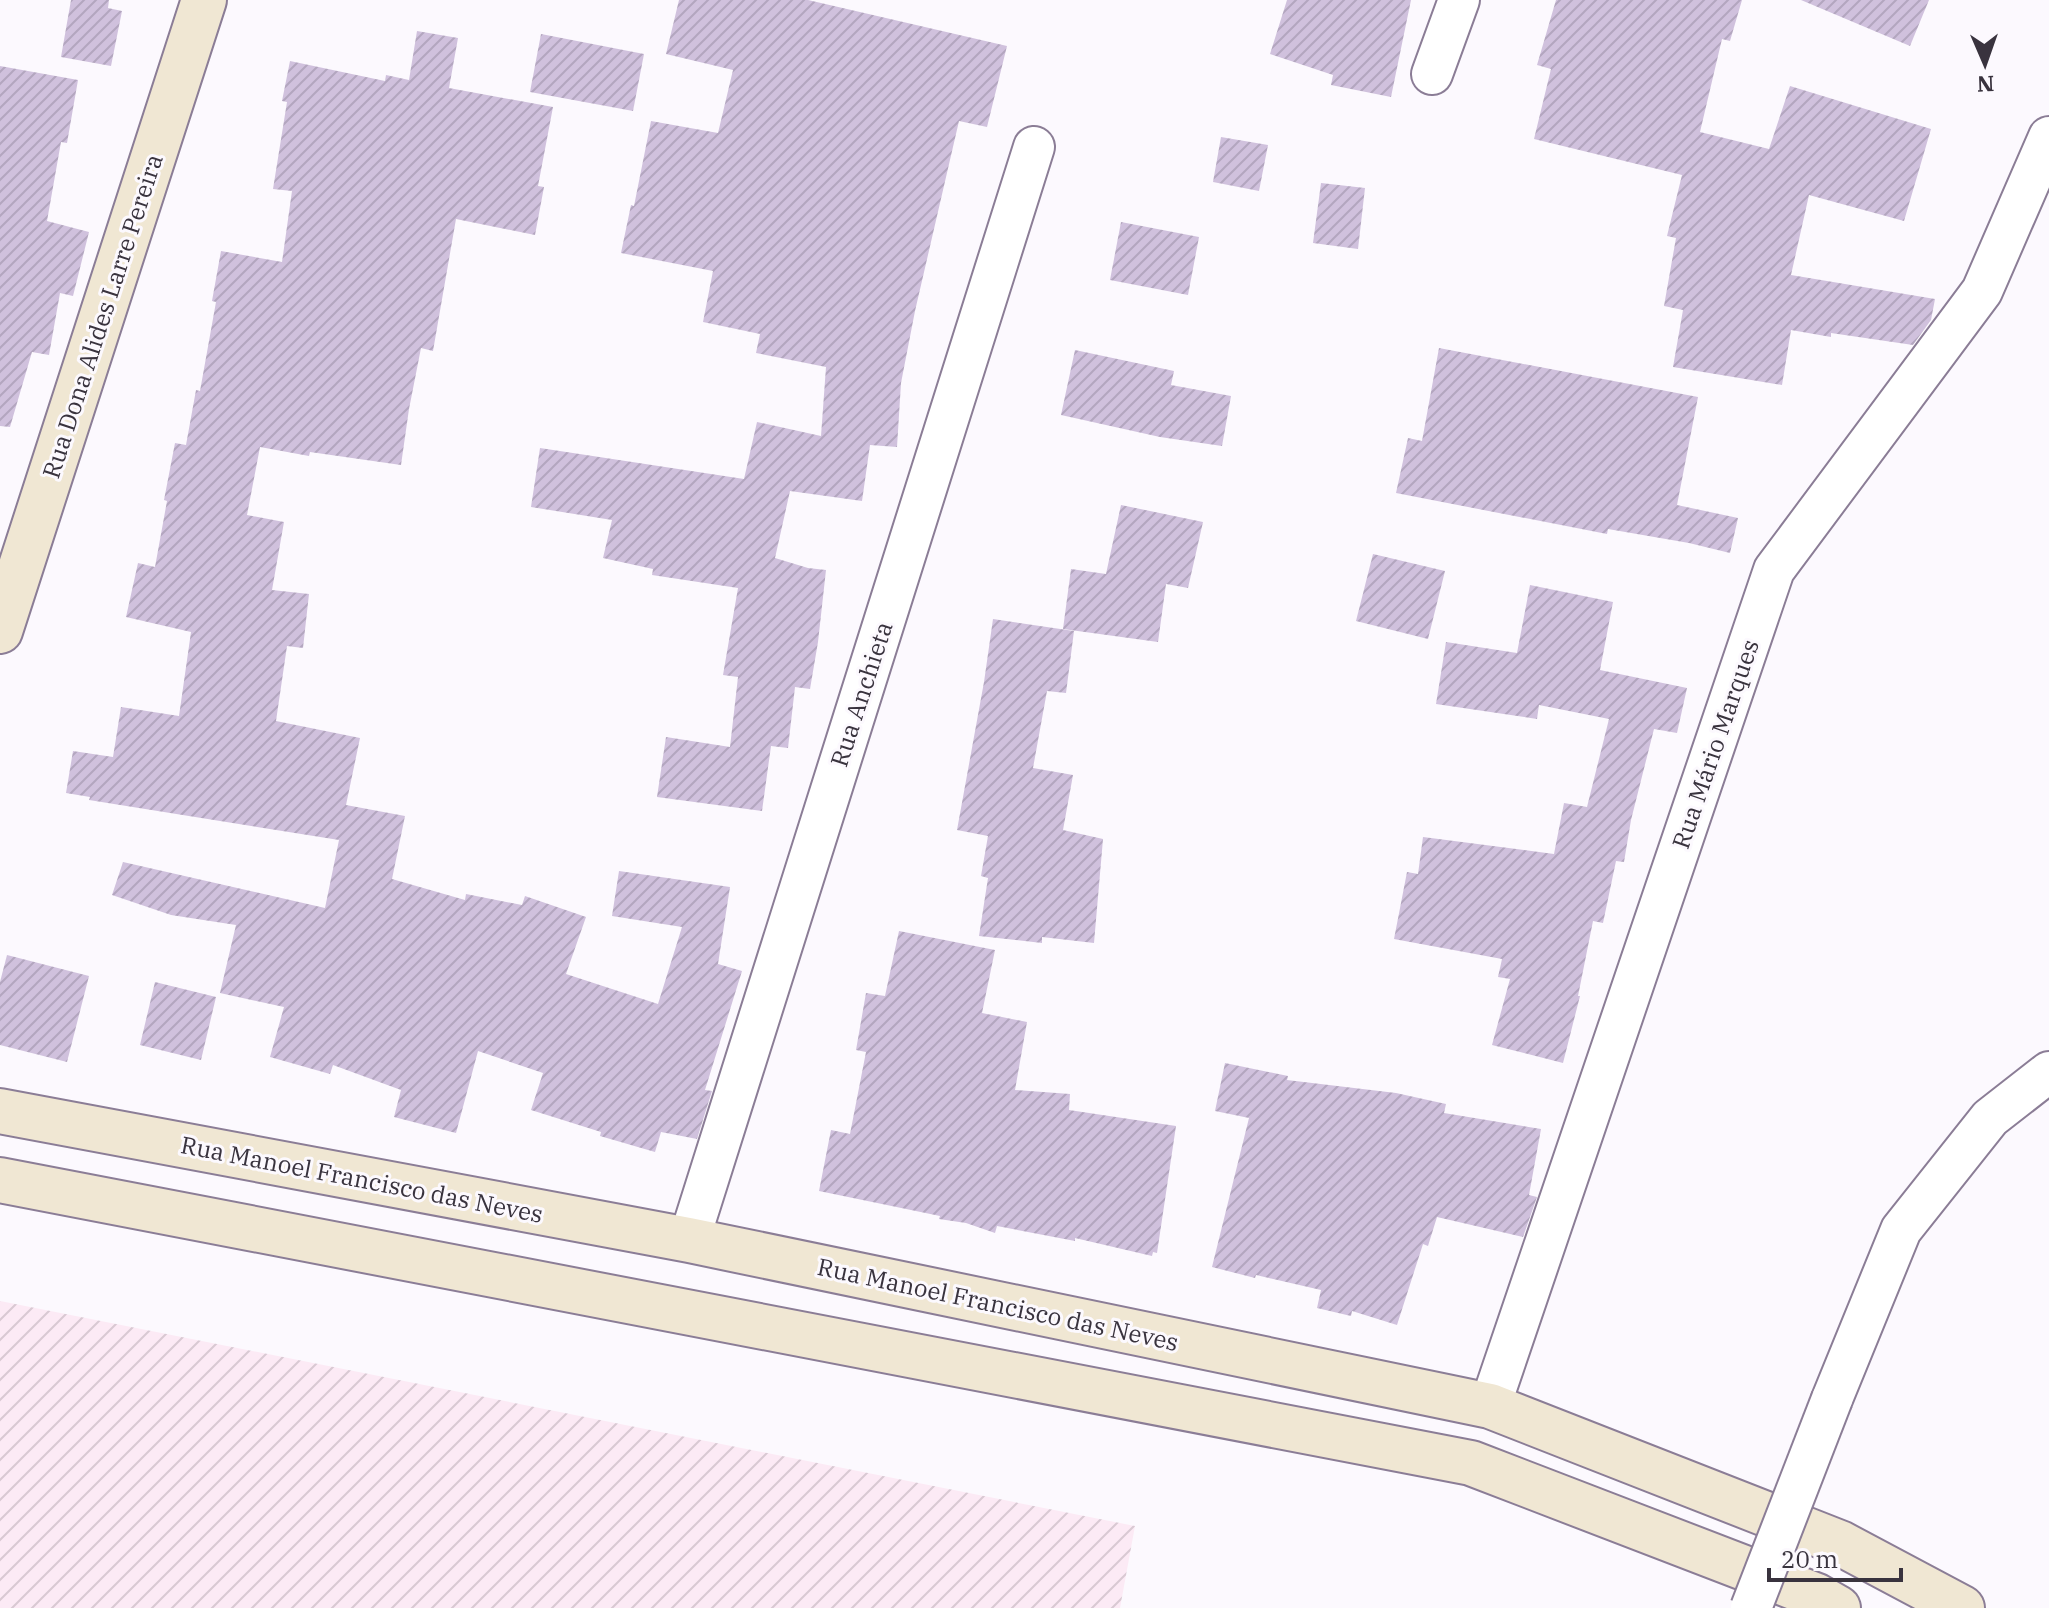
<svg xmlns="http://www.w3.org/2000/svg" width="2049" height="1608" font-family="'IBM Plex Serif',serif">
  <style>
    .industrial { fill: url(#industrial-furrows) }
    .building { fill: url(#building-hatch) }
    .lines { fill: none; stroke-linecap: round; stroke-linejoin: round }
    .street-casing { stroke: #8b7d96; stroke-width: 44 }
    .secondary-casing { stroke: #8b7d96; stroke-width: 48 }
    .street { stroke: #fff; stroke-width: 40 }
    .secondary { stroke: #f0e7d3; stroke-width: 44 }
    .street-bridge-casing { stroke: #8b7d96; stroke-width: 44; stroke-linecap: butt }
    .street-bridge { stroke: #fff; stroke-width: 40 }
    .labels { text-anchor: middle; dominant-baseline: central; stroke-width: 6; stroke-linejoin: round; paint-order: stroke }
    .street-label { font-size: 24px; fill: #39333e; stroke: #fcf9fe }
  </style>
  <defs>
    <pattern id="industrial-furrows" width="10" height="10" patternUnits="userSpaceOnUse" patternTransform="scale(2)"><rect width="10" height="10" fill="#fceaf5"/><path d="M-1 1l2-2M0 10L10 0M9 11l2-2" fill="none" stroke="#d9c9d3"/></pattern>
    <pattern id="building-hatch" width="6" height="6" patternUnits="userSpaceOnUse" patternTransform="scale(2)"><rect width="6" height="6" fill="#d0c1dd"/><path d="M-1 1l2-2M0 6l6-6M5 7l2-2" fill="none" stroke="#b3a6bf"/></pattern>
  </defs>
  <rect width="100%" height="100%" fill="#fcf9fe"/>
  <!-- industrial -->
  <polygon class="industrial" points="0,1301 1135,1526 1120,1608 0,1608"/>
  <!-- building -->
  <g class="building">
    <polygon points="71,0 109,0 108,8 122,11 111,66 61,57"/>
    <polygon points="679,0 808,0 1007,46 987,127 959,121 915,311 901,383 897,447 870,445 862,501 790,491 775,558 808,568 826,570 818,642 810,689 795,687 788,748 771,746 762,811 657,797 666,737 730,747 738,677 723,675 738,588 652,575 653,569 603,558 612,520 531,507 540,448 744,479 757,422 821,436 826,367 756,353 760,334 703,322 713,271 621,253 631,205 634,206 651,121 718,133 733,70 666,54"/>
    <polygon points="1287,0 1411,0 1391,97 1331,85 1333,75 1270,54"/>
    <polygon points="1556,0 1742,0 1730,41 1722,39 1700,132 1769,149 1790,86 1931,129 1904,221 1809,195 1791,275 1935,299 1931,320 1913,345 1831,333 1831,337 1791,330 1782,385 1673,367 1683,310 1664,306 1676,238 1667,236 1682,175 1534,139 1551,69 1537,65"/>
    <polygon points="1801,0 1929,0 1910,46"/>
    <polygon points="417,31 458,38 449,88 553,107 538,186 544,187 535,235 456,219 433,351 421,348 409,409 401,465 310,452 309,456 260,447 247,515 284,522 272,590 309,594 303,648 287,646 276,721 360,738 346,805 405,816 392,879 465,900 466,894 522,905 525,896 586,917 566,974 658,1004 682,927 612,916 619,871 730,887 718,964 742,971 705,1090 712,1091 697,1139 661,1132 655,1152 600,1136 601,1132 531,1110 543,1073 478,1051 456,1133 394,1117 401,1090 333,1065 330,1074 270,1057 284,1007 220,993 236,925 171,915 112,895 123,862 325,908 339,840 89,800 90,797 66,793 73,751 113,757 121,707 179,716 191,632 126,617 138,563 155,567 167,501 164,500 175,443 186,445 196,390 200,391 216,302 212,301 221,251 282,262 292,191 273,189 287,102 282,101 290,61 385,81 386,75 409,80"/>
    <polygon points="541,34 644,54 633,111 530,92"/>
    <polygon points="0,66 78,80 67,143 61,142 47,221 89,232 73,296 60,293 49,355 32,352 10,427 0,426"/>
    <polygon points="1221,137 1268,145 1259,191 1213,182"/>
    <polygon points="1321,183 1365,188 1358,249 1313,243"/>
    <polygon points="1121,222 1199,237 1188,295 1110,280"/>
    <polygon points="1439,348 1698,397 1677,505 1738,518 1730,553 1689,543 1608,529 1607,534 1396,493 1408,438 1422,441"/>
    <polygon points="1075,350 1174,371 1171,385 1231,396 1222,446 1160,437 1061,415"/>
    <polygon points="1121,505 1203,522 1188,588 1166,584 1158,642 1063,629 1071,569 1106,574"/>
    <polygon points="1373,554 1445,571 1428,639 1356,621"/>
    <polygon points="1530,585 1613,602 1600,670 1687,688 1677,733 1654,729 1631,820 1624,862 1616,861 1603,923 1593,921 1578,996 1580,996 1563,1063 1492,1045 1510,979 1498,977 1502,959 1394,939 1407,872 1418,874 1423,837 1554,854 1564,803 1587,807 1609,719 1539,705 1537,719 1436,704 1446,642 1517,653"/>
    <polygon points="993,619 1074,631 1066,693 1047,691 1033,768 1073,775 1063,830 1103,839 1094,943 1042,937 1042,943 979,936 988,878 981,876 988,836 957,830 984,682"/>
    <polygon points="899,931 995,950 982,1013 1027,1022 1015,1090 1070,1094 1069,1110 1176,1126 1157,1253 1153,1252 1152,1256 1075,1238 1075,1241 997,1226 995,1233 966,1223 939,1219 940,1216 819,1191 831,1130 850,1134 866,1052 856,1050 866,993 885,996"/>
    <polygon points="7,955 89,976 67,1062 0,1045 0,982"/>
    <polygon points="155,982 216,997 201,1060 140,1045"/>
    <polygon points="1225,1063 1288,1076 1287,1080 1396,1093 1446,1104 1444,1113 1541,1129 1529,1195 1537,1197 1523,1237 1437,1217 1428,1246 1423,1244 1397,1325 1352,1311 1351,1316 1317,1308 1321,1290 1256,1275 1255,1278 1212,1267 1249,1118 1215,1111"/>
  </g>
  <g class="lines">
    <defs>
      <g id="street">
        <polyline points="1432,74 1459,0"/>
        <polyline points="689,1240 1034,147"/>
        <polyline points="1832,1399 1901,1230 1990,1118 2049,1072"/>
        <polyline points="1490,1406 1774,570 1982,291 2049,137"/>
      </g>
      <g id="secondary">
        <polyline points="0,631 204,0"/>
        <polyline points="0,1111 689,1240 1490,1406 1840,1543 1962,1608"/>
        <polyline points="0,1180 1471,1463 1817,1596 1838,1608"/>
      </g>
    </defs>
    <!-- street casing -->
    <use href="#street" class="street-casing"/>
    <!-- secondary casing -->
    <use href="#secondary" class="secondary-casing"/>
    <!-- street -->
    <use href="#street" class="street"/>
    <!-- secondary -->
    <use href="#secondary" class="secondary"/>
    <defs>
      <polyline id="street-bridge" points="1751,1608 1832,1399"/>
    </defs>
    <!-- street-bridge casing -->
    <use href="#street-bridge" class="street-bridge-casing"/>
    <!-- street-bridge -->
    <use href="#street-bridge" class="street-bridge"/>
  </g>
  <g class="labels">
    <!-- street labels -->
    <g class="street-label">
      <text transform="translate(102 316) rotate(-72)">Rua Dona Alides Larre Pereira</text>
      <text transform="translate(861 694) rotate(-72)">Rua Anchieta</text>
      <text transform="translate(1715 744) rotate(-71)">Rua Mário Marques</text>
      <text transform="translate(362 1179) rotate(11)">Rua Manoel Francisco das Neves</text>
      <text transform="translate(998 1304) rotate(12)">Rua Manoel Francisco das Neves</text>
    </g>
  </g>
  <!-- north arrow -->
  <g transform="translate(1985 64) rotate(178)" stroke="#fcf9fe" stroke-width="6" paint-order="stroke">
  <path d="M0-6L14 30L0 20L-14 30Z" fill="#39333e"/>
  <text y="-12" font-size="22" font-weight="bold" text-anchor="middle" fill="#39333e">N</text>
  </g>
  <!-- scale -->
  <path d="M1769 1568v12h132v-12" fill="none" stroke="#39333e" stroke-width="4"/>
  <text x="1781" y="1568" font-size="24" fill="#39333e" stroke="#fcf9fe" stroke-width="6" paint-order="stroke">20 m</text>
</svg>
